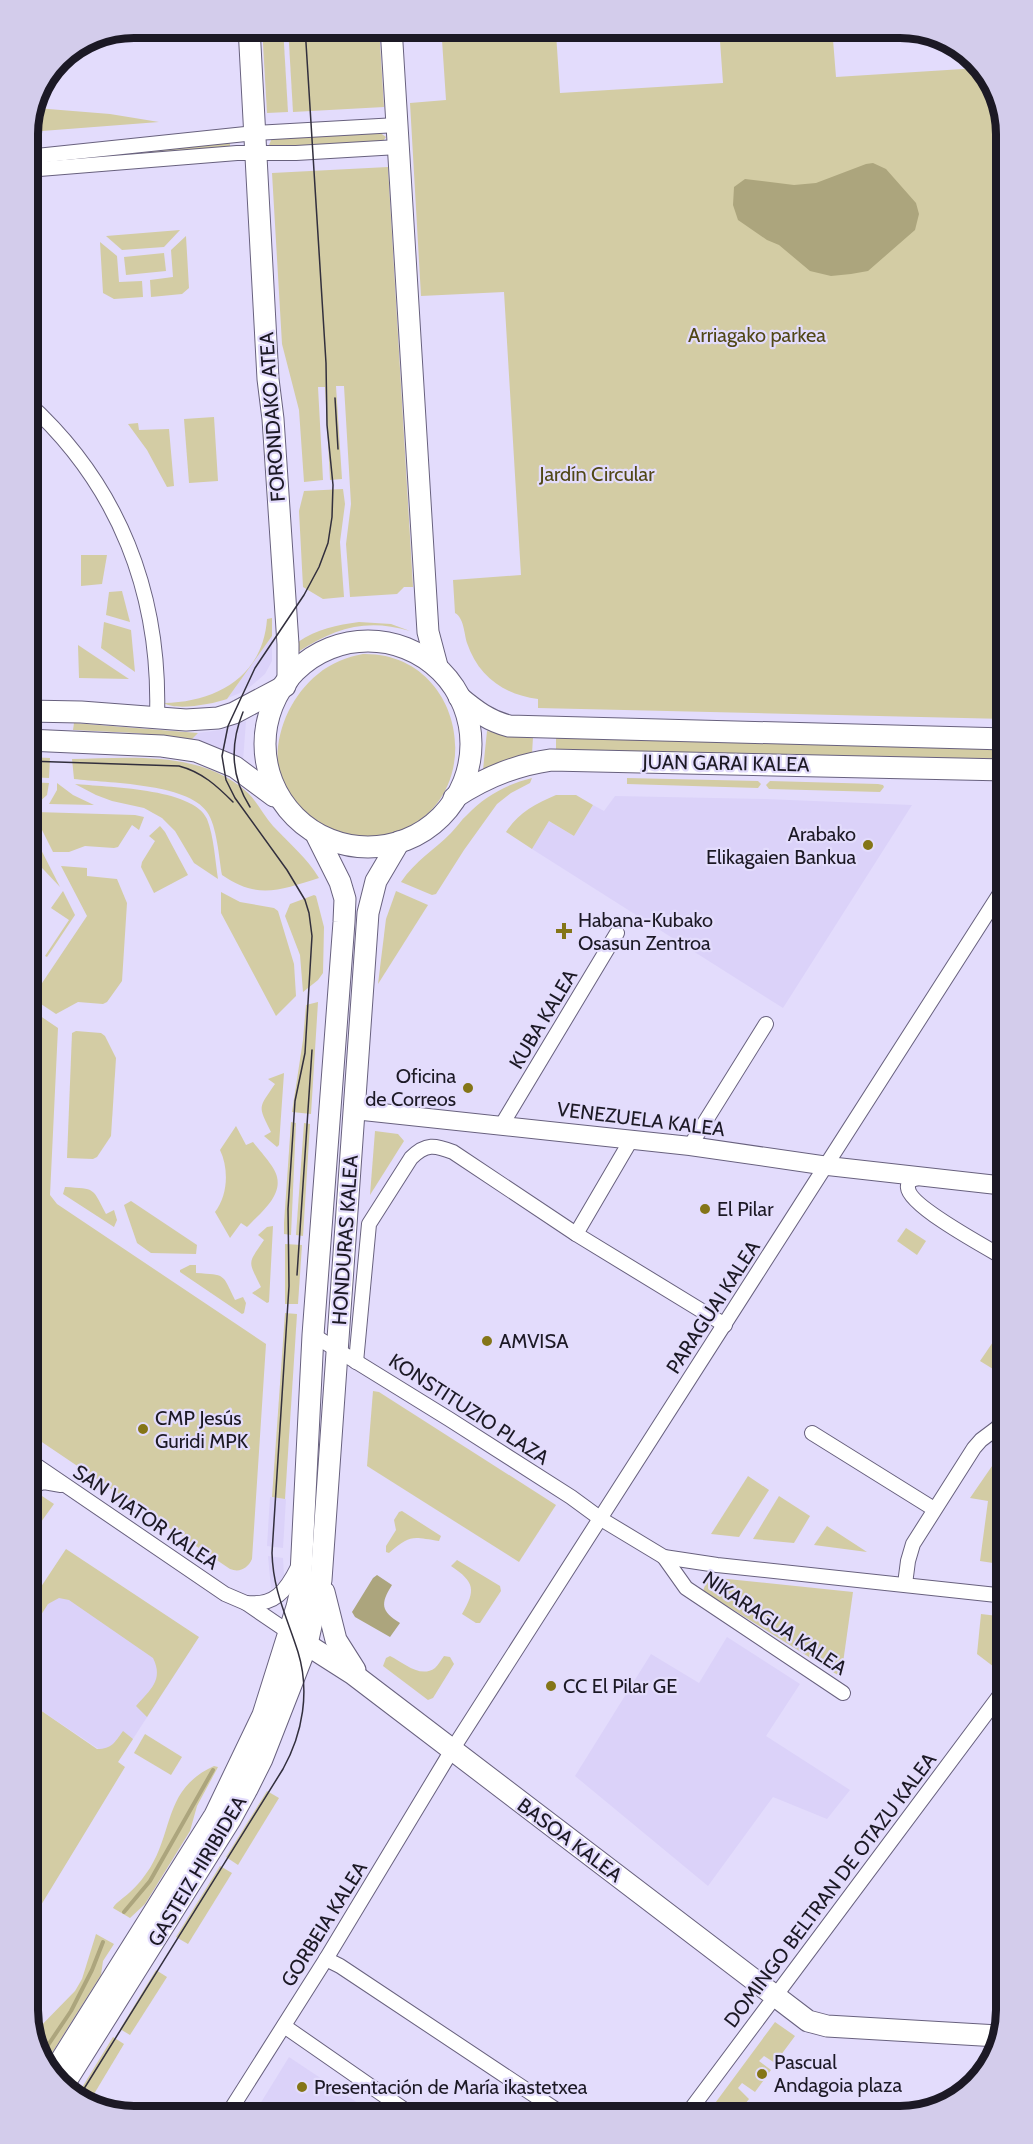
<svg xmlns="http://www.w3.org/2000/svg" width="1033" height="2144" font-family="Cabin,sans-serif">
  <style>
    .built { fill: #dbd2f9 }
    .green { fill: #d3cca4 }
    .water { fill: #aca57d }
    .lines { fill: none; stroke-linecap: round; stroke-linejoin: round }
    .stream { stroke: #aca57d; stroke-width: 4 }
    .street-casing { stroke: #68617e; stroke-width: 16 }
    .secondary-casing { stroke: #68617e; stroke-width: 20 }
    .primary-casing { stroke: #68617e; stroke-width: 23 }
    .street { stroke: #fff; stroke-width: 14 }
    .secondary { stroke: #fff; stroke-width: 18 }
    .primary { stroke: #fff; stroke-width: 21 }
    .tram { stroke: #322f3d; stroke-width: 1.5 }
    .poi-dot { fill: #847517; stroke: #e3dcfc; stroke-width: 2 }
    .labels { text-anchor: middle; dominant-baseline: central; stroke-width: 4.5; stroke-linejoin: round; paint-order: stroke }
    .park-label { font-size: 20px; fill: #504715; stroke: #e3dcfc }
    .street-label { font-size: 20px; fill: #1c1925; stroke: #e3dcfc }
    .poi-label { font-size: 20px; fill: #1c1925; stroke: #e3dcfc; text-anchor: start }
    .rim { fill: none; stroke: #1c1925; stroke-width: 8 }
  </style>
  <rect width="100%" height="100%" fill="#e3dcfc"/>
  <!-- built -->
  <g class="built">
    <polygon points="272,636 272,661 265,674 251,686 240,693 223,700 227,699"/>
    <polygon points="246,721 243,761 219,748 191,740 198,733 221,730"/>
    <polygon points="615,796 765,799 912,805 783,1008 532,849 549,821 574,836 593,805 604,811"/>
    <polygon points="270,1497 286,1499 283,1548 267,1546"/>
    <polygon points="268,1556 283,1558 284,1575 279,1584 271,1589"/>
    <polygon points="64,1558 193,1646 118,1762 27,1701 27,1613"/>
    <polygon points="727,1637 800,1684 766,1736 850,1790 827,1819 773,1797 708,1886 575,1776 651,1654 699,1683"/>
    <polygon points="289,2057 379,2117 252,2117"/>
  </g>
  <!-- green -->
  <g class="green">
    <polygon points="262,27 283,27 288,112 267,113"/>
    <polygon points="288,27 379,27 384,107 293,112"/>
    <path d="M719,27H832L836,77L979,68L998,93L1006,133V719L538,708V699C504,695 478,676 467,643C464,633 464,618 455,613L453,580L521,575L504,292L421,296L410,103L446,100L442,40L556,33L560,93L723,83Z"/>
    <polygon points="36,108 110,114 159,122 29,132 28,125"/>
    <polygon points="379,132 386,137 383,141 378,142 275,148 269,145 272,138"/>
    <polygon points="230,143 230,148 30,167 29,161"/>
    <polygon points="388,167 413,587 404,587 397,594 350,597 346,544 351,504 344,386 336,386 342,479 330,480 325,387 318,387 323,480 304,482 299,410 282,344 272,173"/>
    <polygon points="180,230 164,247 122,250 106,236"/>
    <polygon points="186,236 189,288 182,294 151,297 150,280 173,277 171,250"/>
    <polygon points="100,242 117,256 119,282 142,281 143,297 114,299 103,293"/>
    <polygon points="164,253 166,271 126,275 124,257"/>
    <polygon points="214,417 218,481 189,483 184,419"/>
    <polygon points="138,423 139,430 169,429 174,486 167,487 147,450 128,424"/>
    <polygon points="343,489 345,504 340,542 344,597 323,599 303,587 299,511 304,491"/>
    <polygon points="81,555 107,555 102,584 81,586"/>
    <polygon points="122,591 130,622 106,615 109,592"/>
    <path d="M272,618V636L227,699C213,704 176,711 164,703C217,702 263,676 267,619Z"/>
    <polygon points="104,622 131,630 135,672 101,648"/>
    <path d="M359,622L391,624L410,631C366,618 335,628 298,652V642C317,629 337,625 359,622Z"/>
    <polygon points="78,645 129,679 79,678"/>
    <path d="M363,654C470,652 492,810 386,835C361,841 335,837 312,822C258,788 273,710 318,674C331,663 347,657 363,654Z"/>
    <polygon points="74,723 198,733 191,740 135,733 73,730"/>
    <polygon points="487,731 510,736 533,737 532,754 483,770"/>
    <polygon points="556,738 1006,749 1006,761 556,751"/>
    <polygon points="27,757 50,758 49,778 27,777"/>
    <path d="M72,759C131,758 202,750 248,793C258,803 264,816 273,826C289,843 307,858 319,878C280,890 258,900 222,875C219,858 217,826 207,812C188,783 106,783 74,779Z"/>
    <path d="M532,778L530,783L511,793L497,804L464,850L436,894L432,895L401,882C415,861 434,850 451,833C457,827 461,820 467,815C485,796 507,784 532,778Z"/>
    <polygon points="627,778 758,781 761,784 758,788 627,784"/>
    <polygon points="770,781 878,784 883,785 884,787 880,792 769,789 766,785"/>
    <polygon points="27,782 49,783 47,795 38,803 27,803"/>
    <polygon points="57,783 73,795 94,805 49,804 57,790"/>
    <path d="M75,784C105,787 194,788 207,819C214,837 215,860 218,879L194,863L175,831L162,818L144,808L112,801L96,795Z"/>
    <path d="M556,795H576L593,805L574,836L549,821L532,849L506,832C518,813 535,804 556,795Z"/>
    <polygon points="36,812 135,815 144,817 139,830 132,825 118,847 114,848 85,846 69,852 53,852 35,816"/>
    <polygon points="27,822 60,887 27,852"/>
    <polygon points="160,826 165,832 188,875 154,893 141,867 142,862 155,841 149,836"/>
    <polygon points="61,866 87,868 87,876 117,879 127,903 122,981 107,1002 103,1004 78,1002 56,1014 32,998 87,916"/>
    <polygon points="63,891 75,915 47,957 45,956 69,920 51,908"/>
    <polygon points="396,891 428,905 378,984 386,919"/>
    <polygon points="221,892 240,902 274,908 278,911 294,964 296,996 276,1016 221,913"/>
    <polygon points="314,895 316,896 324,927 323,973 318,980 303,992 300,955 285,916 290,904"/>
    <polygon points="318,1002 311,1114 292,1112 303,1040 306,1005"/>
    <path d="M27,1007L58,1028L50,1195L57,1204L266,1344L252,1559C248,1568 240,1573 230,1569L27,1432Z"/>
    <polygon points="76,1031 101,1033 105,1036 116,1058 111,1136 97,1157 93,1159 67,1158 72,1033"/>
    <path d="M284,1073L279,1145L277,1147L264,1136L271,1132C258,1105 258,1109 275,1084L268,1079Z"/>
    <polygon points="291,1122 296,1123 291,1235 284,1234 284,1223"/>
    <polygon points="304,1123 310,1124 303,1236 296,1235"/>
    <path d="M236,1126L246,1145L253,1142C259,1150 276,1168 277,1177C282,1197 259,1214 247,1227L241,1223L230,1238L215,1212C228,1195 229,1169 220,1150Z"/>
    <polygon points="375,1131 398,1134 404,1141 370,1195"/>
    <path d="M65,1187C96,1189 92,1187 106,1214L114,1210L117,1220L114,1227L63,1194Z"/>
    <polygon points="131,1201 197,1245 196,1254 151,1253 137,1243 124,1205"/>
    <path d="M273,1226L269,1302L267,1303L252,1293L261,1287C248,1260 247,1265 264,1240L258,1235L267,1227Z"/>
    <polygon points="906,1228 926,1241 917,1255 897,1241"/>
    <polygon points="285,1244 302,1245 298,1304 285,1304"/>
    <path d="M190,1265H196V1273C226,1275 222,1273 235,1300L243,1297L246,1303L244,1313L242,1314L180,1272V1270Z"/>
    <polygon points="285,1313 297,1314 285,1499 272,1497"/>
    <polygon points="1006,1323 1006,1377 980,1361"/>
    <polygon points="373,1391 379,1392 556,1505 519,1562 367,1466"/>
    <polygon points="1001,1453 1006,1454 1006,1565 980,1561 988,1501 970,1498"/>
    <polygon points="748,1476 769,1490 739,1537 711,1534"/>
    <polygon points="42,1496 54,1504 41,1522 27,1513 27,1507 35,1498"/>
    <polygon points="779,1496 810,1516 794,1543 753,1539"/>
    <path d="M402,1511L441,1536L439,1541C412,1537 411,1534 389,1553L386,1552V1546L396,1530L394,1520L399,1512Z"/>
    <polygon points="827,1526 867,1552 814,1545"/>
    <path d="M66,1549L199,1637L147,1717L136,1706C150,1690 164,1680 153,1658L69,1600L59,1598L48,1604L27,1637V1608Z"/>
    <path d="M457,1560L500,1586L501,1591L480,1623H476L462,1614C476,1590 475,1582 451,1566Z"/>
    <polygon points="708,1577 853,1592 841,1677 703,1591"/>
    <polygon points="981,1614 1006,1617 1006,1660 998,1670 977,1654"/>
    <path d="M390,1656C403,1662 420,1679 435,1668C439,1664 441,1660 444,1656L450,1657L454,1664L433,1698L428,1700L383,1666L386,1658Z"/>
    <path d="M27,1701L97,1749C112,1749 115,1742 123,1731L133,1739L118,1762L125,1767L35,1915L27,1909Z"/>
    <polygon points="145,1734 182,1757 171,1775 134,1753"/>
    <path d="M214,1766L218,1767L197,1806L190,1831L145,1904L130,1918L113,1908C116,1902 124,1898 129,1893C138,1885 144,1877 150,1868C174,1829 164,1789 214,1766Z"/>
    <polygon points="267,1791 279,1798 238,1865 226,1857"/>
    <polygon points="220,1866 232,1873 188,1944 176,1937"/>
    <polygon points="96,1934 114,1944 103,1961 101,1975 45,2064 35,2051 32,2035 75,1991 82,1979"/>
    <polygon points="156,1970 167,1977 130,2035 120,2029"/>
    <polygon points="775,2022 795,2036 775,2063 764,2056 759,2061 771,2070 755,2092 742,2083 738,2088 749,2099 735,2117 717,2117 710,2110"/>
    <polygon points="113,2037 124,2044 88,2104 75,2099"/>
  </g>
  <!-- water -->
  <g class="water">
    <polygon points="873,163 886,169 916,203 919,214 915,230 868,271 851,274 831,276 810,271 779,245 767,240 738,220 733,205 734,187 745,179 794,185 816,183 866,164"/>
    <path d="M377,1575L392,1585C380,1604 381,1611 400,1623L390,1637L355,1617L352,1612L373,1578Z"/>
  </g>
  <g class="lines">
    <!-- stream -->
    <g class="stream">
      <polyline points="124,1912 150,1881 213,1770"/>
      <polyline points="40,2057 71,2011 92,1970 103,1942"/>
    </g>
    <defs>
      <g id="street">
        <polyline points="27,157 255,133 397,125"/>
        <polyline points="27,170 237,153 296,153 398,147"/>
        <path d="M27,402C119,485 161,594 157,717"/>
        <polyline points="501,1126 617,933"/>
        <polyline points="690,1146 766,1024"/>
        <path d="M921,1177L911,1180C909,1183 907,1185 908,1188C909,1206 989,1249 1006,1259"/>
        <polyline points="576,1234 631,1140"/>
        <polyline points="313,1335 449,1419 571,1497 601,1519 664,1557 717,1565 1006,1596"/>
        <path d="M356,1362L369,1224L411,1158C426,1143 435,1145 453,1152L576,1234L725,1325"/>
        <polyline points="812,1433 934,1509"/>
        <polyline points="27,1459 225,1594 246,1603 290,1633"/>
        <polyline points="27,1487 44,1482 61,1485"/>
        <polyline points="664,1557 686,1588 843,1693"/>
        <polyline points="905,1584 908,1561 913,1544 974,1448 981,1440 997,1428 1006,1415"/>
        <path d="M246,1603C275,1606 286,1591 298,1567"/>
        <polyline points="326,1959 340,1966 567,2117"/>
        <polyline points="284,2026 415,2117"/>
        <polyline points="226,2117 326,1959 452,1750 1006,884"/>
        <polyline points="685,2117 1006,1687"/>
      </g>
      <polyline id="secondary" points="354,1110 690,1146 828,1166 1006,1186"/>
      <g id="primary">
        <polyline points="249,27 268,379 273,419 288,644 288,680"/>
        <polyline points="391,27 428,632 437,666"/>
        <circle cx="368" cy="744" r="103"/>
        <path d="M459,697C476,711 489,721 509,726L1006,739"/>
        <polyline points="27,711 81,712 186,720 218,718 234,713 285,686"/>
        <polyline points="27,740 162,746 196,751 235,767 274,796"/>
        <path d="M454,798C484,778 515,765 551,760L1006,770"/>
        <polyline points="324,1592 336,1640 355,1670"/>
        <polyline points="295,1637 353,1674 808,2021 827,2026 998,2036"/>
        <polyline points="53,2073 215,1815 263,1715 297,1607 300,1594 313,1335 344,922 345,899 340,882 317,836"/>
        <polyline points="63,2086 230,1820 247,1789 262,1759 307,1644 321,1580 368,913 376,881 399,842"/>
      </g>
    </defs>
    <!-- street casing -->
    <use href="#street" class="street-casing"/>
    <!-- secondary casing -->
    <use href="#secondary" class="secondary-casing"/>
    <!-- primary casing -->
    <use href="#primary" class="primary-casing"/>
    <!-- street -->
    <use href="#street" class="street"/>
    <!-- secondary -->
    <use href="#secondary" class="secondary"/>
    <!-- primary -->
    <use href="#primary" class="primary"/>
    <!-- tram -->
    <g class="tram">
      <polyline points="335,398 338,449"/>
      <path d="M243,712C230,744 231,777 250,807"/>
      <path d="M27,761L179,766C202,772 217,786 233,802"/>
      <polyline points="297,1275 312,1050"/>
      <path d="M77,2100L283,1769C303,1733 310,1691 298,1652C287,1617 273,1591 272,1553L289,1286L288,1209L295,1101L305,1053L312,936L309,913L305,900L287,870L235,798L226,780L222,756L228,726L255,668L304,595L319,567L328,543L332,517L333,485L327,425L326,363L305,27"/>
    </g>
  </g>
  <!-- markers -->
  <g class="poi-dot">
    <circle cx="868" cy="845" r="6"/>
    <path d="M561 922h6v6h6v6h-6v6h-6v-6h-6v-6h6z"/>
    <circle cx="468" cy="1088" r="6"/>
    <circle cx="705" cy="1209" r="6"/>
    <circle cx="487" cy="1341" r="6"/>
    <circle cx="143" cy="1429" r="6"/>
    <circle cx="551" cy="1686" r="6"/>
    <circle cx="762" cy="2074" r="6"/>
    <circle cx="302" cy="2087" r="6"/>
  </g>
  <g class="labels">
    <!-- park labels -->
    <g class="park-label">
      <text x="757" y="335">Arriagako parkea</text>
      <text x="597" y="474">Jardín Circular</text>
    </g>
    <!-- street labels -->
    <g class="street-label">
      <text transform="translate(272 417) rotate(-94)">FORONDAKO ATEA</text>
      <text transform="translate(726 763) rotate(1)">JUAN GARAI KALEA</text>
      <text transform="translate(543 1019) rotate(-59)">KUBA KALEA</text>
      <text transform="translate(641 1119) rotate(7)">VENEZUELA KALEA</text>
      <text transform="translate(345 1240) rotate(-86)">HONDURAS KALEA</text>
      <text transform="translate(713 1307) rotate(-57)">PARAGUAI KALEA</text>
      <text transform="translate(469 1409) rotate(33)">KONSTITUZIO PLAZA</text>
      <text transform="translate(146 1517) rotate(34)">SAN VIATOR KALEA</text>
      <text transform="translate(775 1623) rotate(34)">NIKARAGUA KALEA</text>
      <text transform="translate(570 1840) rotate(37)">BASOA KALEA</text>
      <text transform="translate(197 1871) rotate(-59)">GASTEIZ HIRIBIDEA</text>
      <text transform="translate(830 1890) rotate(-53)">DOMINGO BELTRAN DE OTAZU KALEA</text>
      <text transform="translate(324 1924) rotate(-58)">GORBEIA KALEA</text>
    </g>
    <!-- poi labels -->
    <g class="poi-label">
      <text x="856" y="834" text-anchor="end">Arabako<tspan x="856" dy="23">Elikagaien Bankua</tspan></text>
      <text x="578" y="920">Habana-Kubako<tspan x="578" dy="23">Osasun Zentroa</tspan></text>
      <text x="456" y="1076" text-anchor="end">Oficina<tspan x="456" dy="23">de Correos</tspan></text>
      <text x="717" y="1209">El Pilar</text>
      <text x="499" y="1341">AMVISA</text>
      <text x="155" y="1418">CMP Jesús<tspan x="155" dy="23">Guridi MPK</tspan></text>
      <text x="563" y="1686">CC El Pilar GE</text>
      <text x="774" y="2062">Pascual<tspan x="774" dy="23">Andagoia plaza</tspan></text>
      <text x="314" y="2087">Presentación de María ikastetxea</text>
    </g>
  </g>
  <!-- crop -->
  <path d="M0 0H1033V2144H0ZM134 38H900A96 96 0 0 1 996 134V2010A96 96 0 0 1 900 2106H134A96 96 0 0 1 38 2010V134A96 96 0 0 1 134 38Z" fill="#d3cceb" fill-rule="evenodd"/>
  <path class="rim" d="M134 38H900A96 96 0 0 1 996 134V2010A96 96 0 0 1 900 2106H134A96 96 0 0 1 38 2010V134A96 96 0 0 1 134 38Z"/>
</svg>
